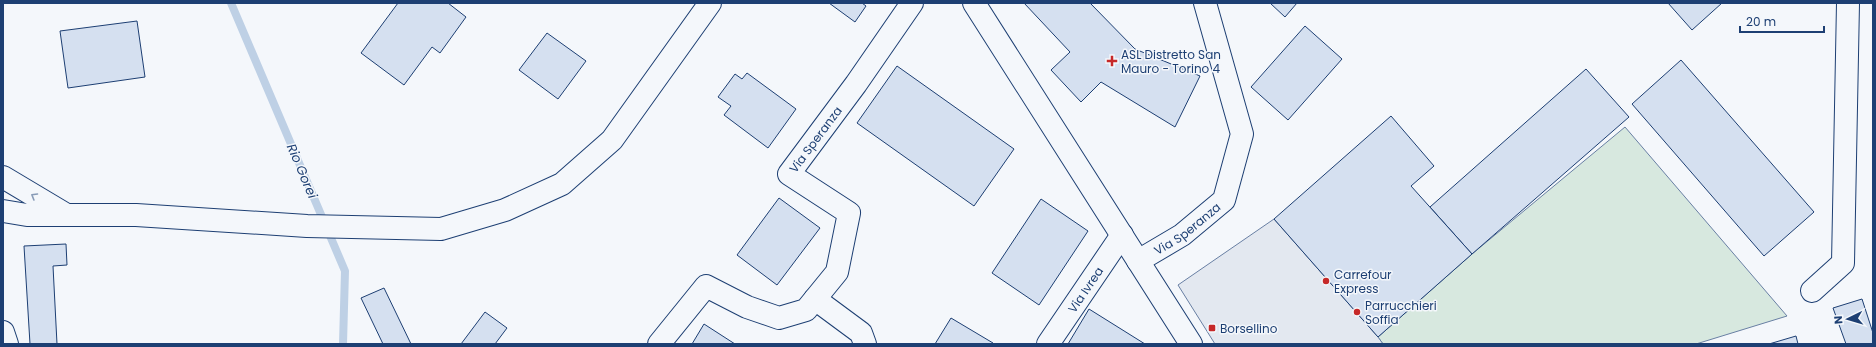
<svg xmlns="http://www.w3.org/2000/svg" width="1876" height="347" font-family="Poppins,sans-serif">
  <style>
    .green { fill: #d7e8df; stroke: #687fa3 }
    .parking { fill: #e3e8f0; stroke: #687fa3 }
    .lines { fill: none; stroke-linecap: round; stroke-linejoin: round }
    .stream { stroke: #bed0e5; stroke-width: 8 }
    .building { fill: #d5e0f0; stroke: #1d3f73 }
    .minor-casing { stroke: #1d3f73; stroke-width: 24 }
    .minor { stroke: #f4f7fb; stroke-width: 22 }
    .oneway { stroke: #889bb7 }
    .poi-dot { fill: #c62828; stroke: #f4f7fb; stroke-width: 1.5 }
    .labels { text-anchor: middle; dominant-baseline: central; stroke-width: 3; stroke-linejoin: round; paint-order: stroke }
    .poi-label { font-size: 12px; fill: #1d3f73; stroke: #f4f7fb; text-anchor: start }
    .street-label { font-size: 12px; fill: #1d3f73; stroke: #f4f7fb }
    .water-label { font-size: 13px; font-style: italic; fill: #1d3f73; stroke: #f4f7fb }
  </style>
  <rect width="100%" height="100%" fill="#f4f7fb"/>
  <!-- green -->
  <polygon class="green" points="1625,127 1787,316 1696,344 1383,344 1378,337 1472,254"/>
  <!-- parking -->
  <polygon class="parking" points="1274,219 1378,337 1383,344 1215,344 1178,285"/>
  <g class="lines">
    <!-- stream -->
    <polyline class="stream" points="231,3 345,271 343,344"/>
  </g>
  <!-- building -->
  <g class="building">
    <polygon points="398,3 448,3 466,17 440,53 432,47 404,85 361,53"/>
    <polygon points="829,3 862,3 866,6 855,22"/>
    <polygon points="1024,3 1090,3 1135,49 1200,76 1175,127 1101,82 1081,102 1051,70 1070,52"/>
    <polygon points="1270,3 1297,3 1285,17"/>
    <polygon points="1668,3 1722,3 1692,30"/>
    <polygon points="137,21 145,77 68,88 60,31"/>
    <polygon points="1305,26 1342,59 1288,120 1251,87"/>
    <polygon points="547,33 586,61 558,99 519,70"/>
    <polygon points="1681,60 1814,212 1764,256 1632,104"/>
    <polygon points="897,66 1014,149 974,206 857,123"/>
    <polygon points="1586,69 1629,117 1472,254 1430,207"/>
    <polygon points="747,73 796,109 768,148 724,115 731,106 718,97 735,74 742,79"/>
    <polygon points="1391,116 1434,166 1411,186 1472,254 1378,337 1274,219"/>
    <polygon points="779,198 820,228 777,285 737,255"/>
    <polygon points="1041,199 1088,231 1039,305 992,273"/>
    <polygon points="66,244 67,265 53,266 57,344 30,344 24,246"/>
    <polygon points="384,288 411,344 383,344 361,298"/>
    <polygon points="1862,299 1873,333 1873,344 1846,344 1833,308"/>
    <polygon points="1089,309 1145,344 1068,344"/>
    <polygon points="485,312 507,328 495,344 461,344"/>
    <polygon points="951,318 993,343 992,344 935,344"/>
    <polygon points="704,324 735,344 692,344"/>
    <polygon points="1796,336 1798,344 1769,344"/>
  </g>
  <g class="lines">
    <defs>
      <g id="minor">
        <polyline points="974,3 1191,344"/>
        <polyline points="3,177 65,214"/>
        <polyline points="3,211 27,215 136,215 307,226 441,229 505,210 562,184 612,140 710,3"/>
        <path id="s1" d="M1138,261L1182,235L1224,200L1242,134L1205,3"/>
        <polyline points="1812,291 1843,263 1848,3"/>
        <polyline points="815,299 861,333 865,344"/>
        <polyline points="3,332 7,344"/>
        <path id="s2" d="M659,344L706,286L747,307L779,318L806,310L837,272L849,213L789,174L856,84L912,3"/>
        <path id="s3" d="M1048,344L1122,235"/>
      </g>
    </defs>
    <!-- minor casing -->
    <use href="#minor" class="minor-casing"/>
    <!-- minor -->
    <use href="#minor" class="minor"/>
  </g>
  <!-- one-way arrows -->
  <defs><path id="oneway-chevron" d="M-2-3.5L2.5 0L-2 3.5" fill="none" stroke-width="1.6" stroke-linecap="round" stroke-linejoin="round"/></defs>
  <use class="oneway" href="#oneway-chevron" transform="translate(34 196) rotate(-149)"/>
  <!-- markers -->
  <g class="poi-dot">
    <path d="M1110 55h4v4h4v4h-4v4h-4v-4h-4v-4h4z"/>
    <circle cx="1326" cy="281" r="4"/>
    <circle cx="1357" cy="312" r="4"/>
    <rect x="1208" y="324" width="8" height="8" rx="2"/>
  </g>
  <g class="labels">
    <!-- poi labels -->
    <g class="poi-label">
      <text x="1121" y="54">ASL Distretto San<tspan x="1121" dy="14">Mauro - Torino 4</tspan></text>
      <text x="1334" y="274">Carrefour<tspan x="1334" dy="14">Express</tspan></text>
      <text x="1365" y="305">Parrucchieri<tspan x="1365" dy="14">Soffia</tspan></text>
      <text x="1220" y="328">Borsellino</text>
    </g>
    <!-- street labels -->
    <g class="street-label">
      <text stroke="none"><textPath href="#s2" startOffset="407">Via Speranza</textPath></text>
      <text stroke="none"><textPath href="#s1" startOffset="59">Via Speranza</textPath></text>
      <text stroke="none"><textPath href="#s3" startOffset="66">Via Ivrea</textPath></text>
    </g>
    <!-- water labels -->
    <g class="water-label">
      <text transform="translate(302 171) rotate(67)">Rio Gorei</text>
    </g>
  </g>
  <!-- border -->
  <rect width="1876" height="347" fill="none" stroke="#1d3f73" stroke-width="8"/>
  <!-- north arrow -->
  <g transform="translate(1848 319) rotate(265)" stroke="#f4f7fb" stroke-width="3" paint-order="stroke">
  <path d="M0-3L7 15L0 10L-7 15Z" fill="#1d3f73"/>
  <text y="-6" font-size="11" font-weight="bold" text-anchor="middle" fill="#1d3f73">N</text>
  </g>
  <!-- scale -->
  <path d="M1740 26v6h84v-6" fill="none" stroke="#1d3f73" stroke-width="2"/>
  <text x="1746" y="26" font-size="12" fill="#1d3f73" stroke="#f4f7fb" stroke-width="3" paint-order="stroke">20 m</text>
</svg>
